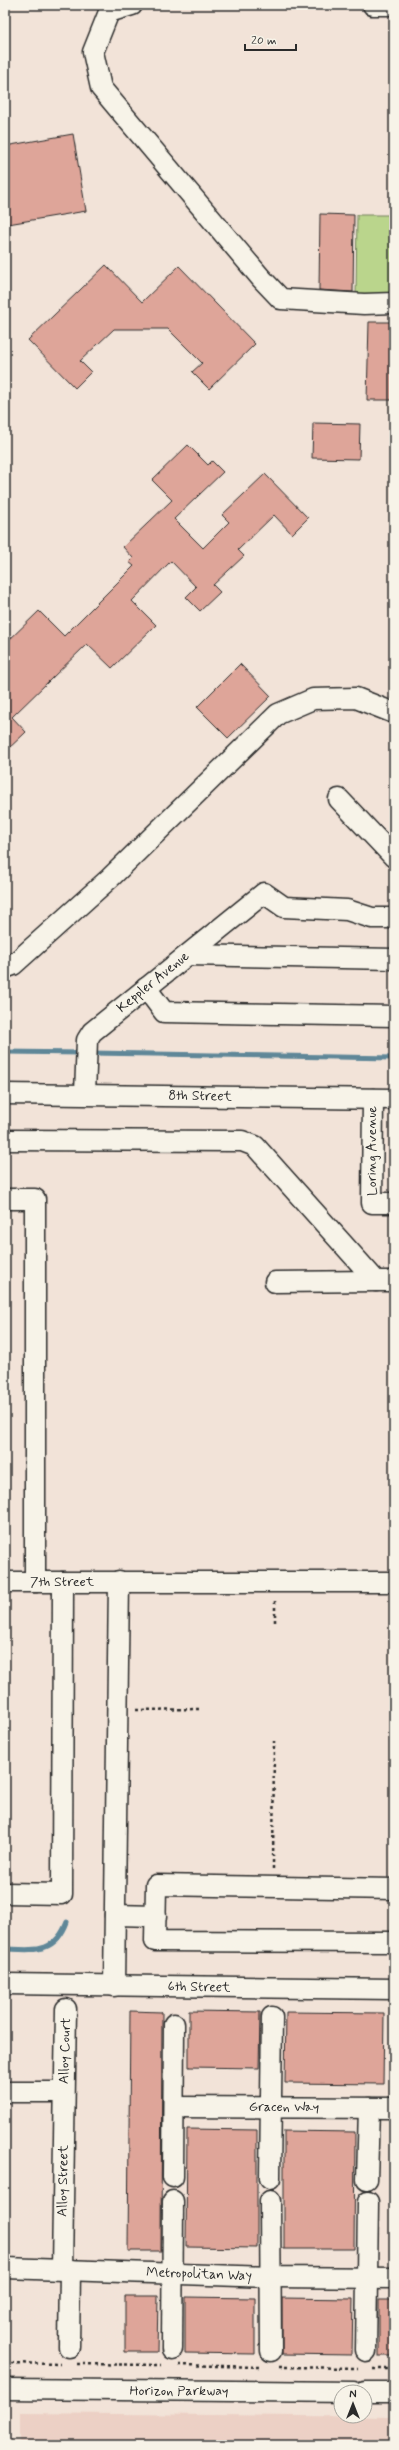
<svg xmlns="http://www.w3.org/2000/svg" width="399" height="2450" font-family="Mynerve,sans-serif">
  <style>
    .built { fill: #ecd0c5 }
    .green { fill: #bad58c; stroke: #72805c }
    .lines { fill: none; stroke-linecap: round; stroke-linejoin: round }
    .stream { stroke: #5e8798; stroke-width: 5 }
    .building { fill: #dea599; stroke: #2b2b2b }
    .minor-casing { stroke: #2b2b2b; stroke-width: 23 }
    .path { stroke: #2b2b2b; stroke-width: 2.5; stroke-dasharray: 3 3; stroke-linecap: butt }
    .minor { stroke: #f7f3e8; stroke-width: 20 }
    .labels { text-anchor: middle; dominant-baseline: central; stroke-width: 3; stroke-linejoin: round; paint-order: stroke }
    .street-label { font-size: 14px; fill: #2b2b2b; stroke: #f7f3e8 }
  </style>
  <rect width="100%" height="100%" fill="#f2e3d8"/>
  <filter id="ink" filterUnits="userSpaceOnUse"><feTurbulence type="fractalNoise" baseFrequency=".025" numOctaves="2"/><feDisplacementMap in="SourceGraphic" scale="8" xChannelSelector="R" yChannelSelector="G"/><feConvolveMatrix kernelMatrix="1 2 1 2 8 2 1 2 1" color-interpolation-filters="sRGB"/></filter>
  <g filter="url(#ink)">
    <!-- built -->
    <polygon class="built" points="20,2413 394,2417 394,2445 20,2445"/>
    <!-- green -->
    <polygon class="green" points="357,215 394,215 394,297 356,296"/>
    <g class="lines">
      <!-- stream -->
      <g class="stream">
        <polyline points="5,1052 83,1053"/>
        <polyline points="91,1053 394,1058"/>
        <path d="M5,1949C34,1950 55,1954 67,1922"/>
      </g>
    </g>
    <!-- building -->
    <g class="building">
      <polygon points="73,134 86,211 8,224 5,204 5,146"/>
      <polygon points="320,214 354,215 353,292 319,290"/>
      <polygon points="106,265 142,302 179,266 255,344 209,389 192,372 202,363 168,329 114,329 80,361 91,372 75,388 28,340"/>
      <polygon points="369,322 394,322 394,400 367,400"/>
      <polygon points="313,423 360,424 359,459 312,458"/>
      <polygon points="188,445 208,465 212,461 223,472 174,519 203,548 229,522 222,515 265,474 308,518 292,534 274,515 238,550 244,556 213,585 220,592 200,611 186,597 196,587 171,561 132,601 156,625 112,668 87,644 12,717 26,732 5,752 5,644 39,611 64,636 134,566 129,562 133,558 123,547 172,500 152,480"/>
      <polygon points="240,664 271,696 228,738 197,707"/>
      <polygon points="130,2011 162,2012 161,2251 128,2251"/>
      <polygon points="189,2011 260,2012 259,2068 189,2067"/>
      <polygon points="286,2012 384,2013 383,2084 285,2083"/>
      <polygon points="187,2129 257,2130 257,2248 186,2247"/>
      <polygon points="284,2131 355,2132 354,2249 284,2249"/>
      <polygon points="125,2296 158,2296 157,2352 125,2352"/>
      <polygon points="185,2297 255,2298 255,2354 185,2353"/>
      <polygon points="282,2298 353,2299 352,2355 282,2354"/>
      <rect x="379" y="2300" width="15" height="56"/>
    </g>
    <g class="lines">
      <defs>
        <g id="minor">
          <polyline points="132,5 109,12 93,52 101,88 261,278 281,299 364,304 394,303"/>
          <polyline points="373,5 394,5"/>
          <polyline points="339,799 394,857"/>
          <polyline points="188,955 394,959"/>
          <polyline points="5,968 13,965 110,878 278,714 313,699 356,698 394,713"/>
          <polyline points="146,988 164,1012 394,1016"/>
          <polyline points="5,1094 394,1099"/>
          <polyline points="85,1094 87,1040 92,1032 264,893 284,907 347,910 372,918 394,918"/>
          <polyline points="373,1099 372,1203 394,1203"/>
          <polyline points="5,1140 242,1141 255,1146 376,1281 394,1281"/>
          <polyline points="5,1199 35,1199 35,1582"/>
          <polyline points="275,1282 376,1281"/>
          <polyline points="5,1582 394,1582"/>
          <polyline points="394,1889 156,1885 155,1941 394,1942"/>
          <polyline points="5,1893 62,1894 63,1582"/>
          <polyline points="115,1915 156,1916"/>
          <polyline points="5,1984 394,1989"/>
          <polyline points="114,1986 119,1581"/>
          <polyline points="5,2092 64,2092"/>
          <polyline points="174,2107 394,2108"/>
          <polyline points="173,2177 174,2024"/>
          <polyline points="270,2178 272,2017"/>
          <polyline points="367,2180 369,2108"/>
          <polyline points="270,2201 271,2351"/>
          <polyline points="5,2268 271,2277 394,2278"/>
          <polyline points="62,2269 66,2009"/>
          <polyline points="69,2347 70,2270"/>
          <polyline points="172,2349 173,2201"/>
          <polyline points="366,2351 368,2202"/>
          <polyline points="5,2389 354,2392"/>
          <polyline points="365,2392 394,2392"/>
        </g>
      </defs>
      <!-- minor casing -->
      <use href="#minor" class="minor-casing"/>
      <!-- path -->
      <g class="path">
        <polyline points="275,1622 275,1600"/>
        <polyline points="136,1710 201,1709"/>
        <polyline points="273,1869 274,1741"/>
        <polyline points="5,2363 60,2364"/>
        <polyline points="77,2364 162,2365"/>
        <polyline points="179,2365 260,2367"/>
        <polyline points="279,2367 358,2368"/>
        <polyline points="373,2369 394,2369"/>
      </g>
      <!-- minor -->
      <use href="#minor" class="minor"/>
    </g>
  </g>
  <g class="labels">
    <!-- street labels -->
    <g class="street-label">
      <text transform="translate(153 982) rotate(-39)">Keppler Avenue</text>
      <text transform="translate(200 1096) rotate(1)">8th Street</text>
      <text transform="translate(372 1151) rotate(-90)">Loring Avenue</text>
      <text x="62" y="1582">7th Street</text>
      <text transform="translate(199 1987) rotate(1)">6th Street</text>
      <text transform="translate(65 2051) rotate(-88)">Alloy Court</text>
      <text x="284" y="2107">Gracen Way</text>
      <text transform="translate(63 2181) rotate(-89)">Alloy Street</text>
      <text transform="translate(199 2274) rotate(2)">Metropolitan Way</text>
      <text x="179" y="2391">Horizon Parkway</text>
    </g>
  </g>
  <!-- margin -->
  <rect width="399" height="2450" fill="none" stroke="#f7f3e8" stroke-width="20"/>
  <rect x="10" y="10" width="379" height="2430" fill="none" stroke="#2b2b2b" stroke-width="1.5" filter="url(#ink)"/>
  <!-- north arrow -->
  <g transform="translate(353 2404)"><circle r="19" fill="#f7f3e8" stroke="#a5a39c"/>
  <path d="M0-3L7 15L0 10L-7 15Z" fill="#2b2b2b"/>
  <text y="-6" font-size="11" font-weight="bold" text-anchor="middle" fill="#2b2b2b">N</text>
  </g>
  <!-- scale -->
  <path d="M245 44v6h51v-6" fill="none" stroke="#2b2b2b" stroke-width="2"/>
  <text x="251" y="44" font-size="12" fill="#2b2b2b" stroke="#f7f3e8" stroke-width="3" paint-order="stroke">20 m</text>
</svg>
